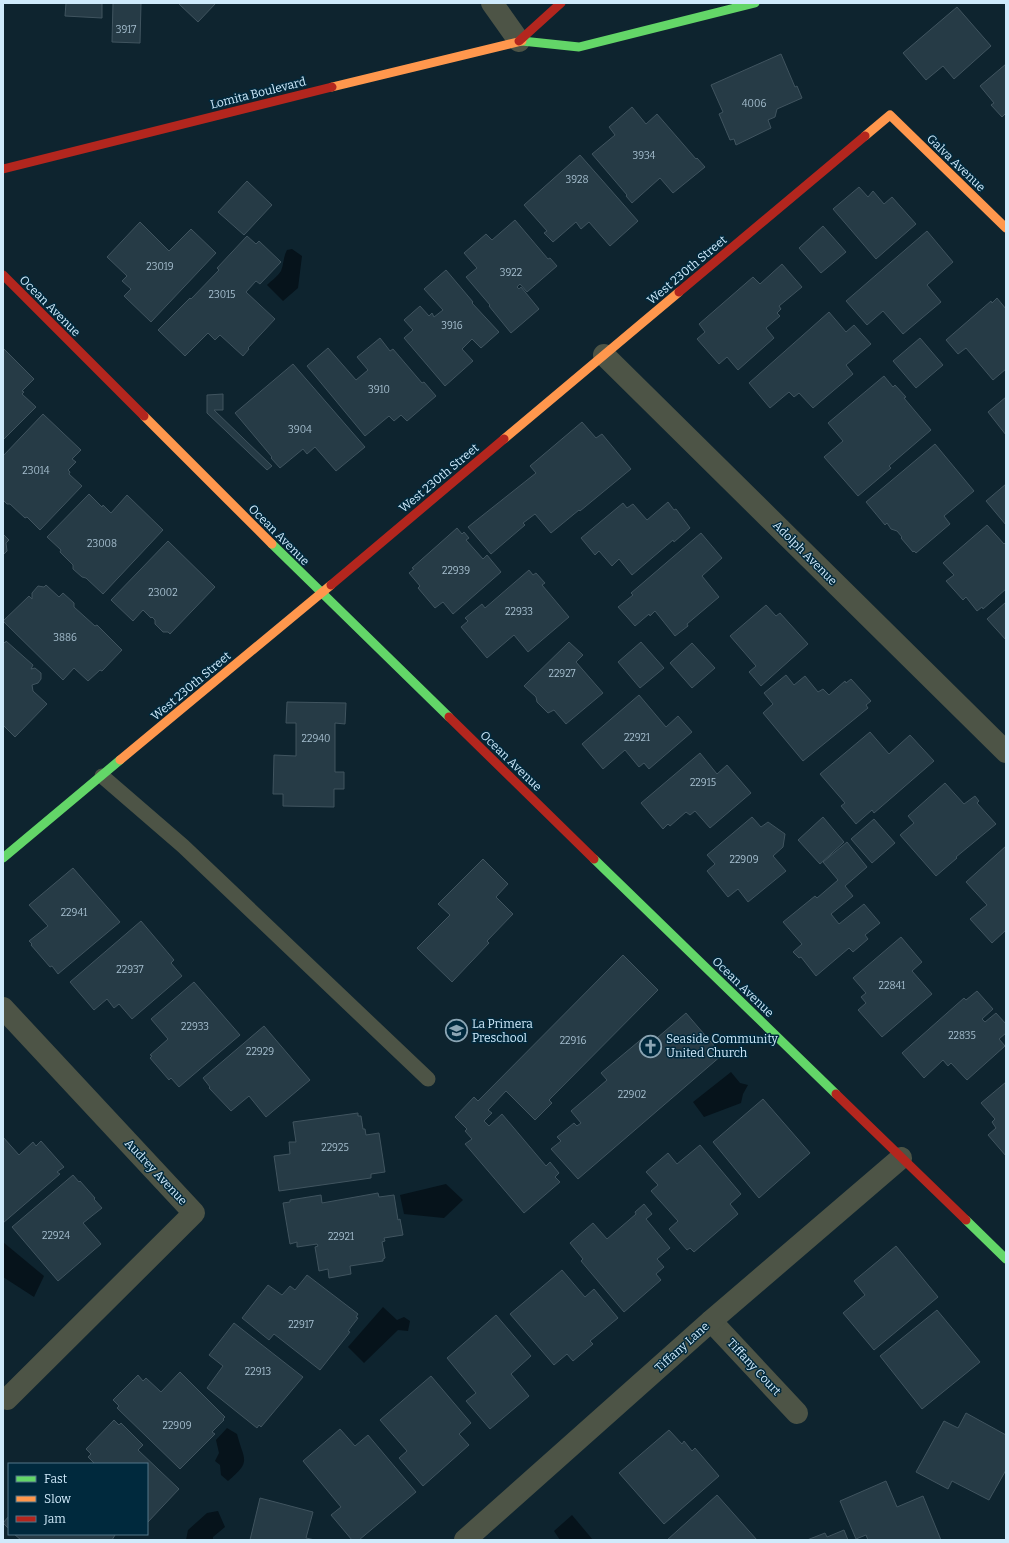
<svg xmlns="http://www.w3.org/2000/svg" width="1009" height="1543" font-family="Bitter,serif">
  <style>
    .water { fill: #06131b }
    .building { fill: #263b46; stroke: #40545f }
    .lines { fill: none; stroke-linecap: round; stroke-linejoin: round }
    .lane { stroke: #4d5446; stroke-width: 15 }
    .street { stroke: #4d5446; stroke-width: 22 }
    .fast { stroke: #63d668; stroke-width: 9 }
    .slow { stroke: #ff974d; stroke-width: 9 }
    .jam { stroke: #b3261e; stroke-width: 9 }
    .labels { text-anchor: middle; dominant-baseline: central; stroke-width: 3; stroke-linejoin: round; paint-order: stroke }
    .number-label { font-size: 10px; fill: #a5bece }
    .street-label { font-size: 12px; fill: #cfeafb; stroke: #00293d }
    .poi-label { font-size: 12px; fill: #cfeafb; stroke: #00293d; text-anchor: start }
  </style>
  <rect width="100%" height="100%" fill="#0e242f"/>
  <!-- water -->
  <g class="water">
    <path d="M292,249L302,256L298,288L283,301L267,285C271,281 278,276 281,271C284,264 283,257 287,250Z"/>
    <polygon points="731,1072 740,1083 748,1085 743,1094 741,1103 704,1117 693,1102"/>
    <polygon points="446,1184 463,1200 444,1218 404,1214 400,1195"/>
    <polygon points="3,1242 44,1276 34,1297 3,1277"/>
    <polygon points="383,1307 397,1320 404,1317 410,1321 408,1331 398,1330 364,1363 348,1347"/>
    <path d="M227,1428L237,1434C244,1461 252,1461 228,1481L221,1475L220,1465L215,1461L219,1453L216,1440Z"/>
    <polygon points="218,1511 225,1527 213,1537 213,1540 186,1540 188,1530 207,1513"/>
    <polygon points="572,1515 593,1540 560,1540 554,1531"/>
  </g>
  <!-- building -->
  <g class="building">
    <polygon points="66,3 141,3 140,43 112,42 113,3 102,3 102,18 65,16"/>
    <polygon points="178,3 216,3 198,22"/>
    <polygon points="957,7 991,46 954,79 943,66 926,80 903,53"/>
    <polygon points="781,54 795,87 797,86 802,98 777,109 775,117 768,120 771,128 736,145 734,139 730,140 719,114 723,112 711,85"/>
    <polygon points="1006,64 1006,115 1005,114 1002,117 991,105 994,103 980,86"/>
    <polygon points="632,107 646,124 657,114 696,159 697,158 705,167 673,193 660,178 632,203 626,196 627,195 592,154 615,135 609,127"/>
    <polygon points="580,155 638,221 610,246 589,222 581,229 576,222 553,242 544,233 547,231 524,205"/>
    <polygon points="247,181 272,205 244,235 218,212"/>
    <polygon points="859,187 868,197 873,191 884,204 892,197 916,224 876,259 833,209"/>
    <polygon points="515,220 548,259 550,258 557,266 527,292 520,284 517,287 519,289 521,287 539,309 511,333 489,306 490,305 466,277 477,268 464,253 486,234 492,240"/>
    <polygon points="140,222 169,251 191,229 216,253 151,322 124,296 131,289 122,281 127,276 107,257"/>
    <polygon points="823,226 846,252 821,273 799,248"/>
    <polygon points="927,231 953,262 927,285 941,302 903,334 883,311 867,325 846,301"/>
    <polygon points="247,236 256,244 259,241 281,262 260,284 256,281 246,292 275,319 248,348 249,349 243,356 220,335 215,340 208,333 185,356 158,330 190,298 191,299 219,270 217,268"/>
    <polygon points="782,264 802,287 779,306 781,309 777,313 780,316 766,328 774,338 738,370 727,357 719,364 697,339 705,332 699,324 753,277 760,284"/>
    <polygon points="446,270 473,302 472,303 499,332 481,348 472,339 462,349 473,361 445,386 404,338 413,330 404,320 420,306 429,316 432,313 434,317 443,310 424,289"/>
    <polygon points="997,298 1006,309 1006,369 993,380 966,348 958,354 946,340 991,301 992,303"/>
    <polygon points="829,312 846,332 854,325 871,344 846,365 853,374 813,408 799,393 794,397 789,392 770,408 749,383"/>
    <polygon points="380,338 390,351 393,349 422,383 424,382 436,396 407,421 401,415 394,421 389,416 365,436 307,366 328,348 356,380 368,370 357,357"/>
    <polygon points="920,338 943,365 916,388 893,361"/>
    <polygon points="3,348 34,379 22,391 24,392 22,394 36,407 3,440"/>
    <polygon points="293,364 365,447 336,471 315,447 307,454 303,449 280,468 271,458 272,457 235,413"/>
    <polygon points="884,376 893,387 895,385 906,397 904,398 931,430 889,466 891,468 858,496 824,457 843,441 828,423"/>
    <polygon points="223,394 223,410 214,410 272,466 267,470 207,413 207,395"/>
    <polygon points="1006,397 1006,435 988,412"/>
    <polygon points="43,414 81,450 72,459 76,462 68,470 70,472 69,474 82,486 40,530 27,517 25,518 10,504 7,504 3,500 3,456"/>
    <polygon points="582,422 596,438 602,434 631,469 580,511 579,510 551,533 535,514 523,523 525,525 491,554 468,527 536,473 530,466"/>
    <polygon points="935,444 974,491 944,516 950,524 916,553 914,551 913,552 901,538 902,537 897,531 891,529 887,523 885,525 866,502"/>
    <polygon points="1006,484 1006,525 986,501"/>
    <polygon points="89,494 102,507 103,505 111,513 127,495 163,530 103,594 86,578 82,577 73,569 73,565 60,552 61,550 47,537"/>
    <polygon points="668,502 674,510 676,509 690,528 674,542 673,540 632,575 619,559 612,566 599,551 595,555 581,538 623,503 627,508 633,504 647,520"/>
    <polygon points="987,525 1004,544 1006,542 1006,589 983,609 982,607 977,611 966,597 963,600 946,581 954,575 943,563"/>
    <polygon points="457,528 462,534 464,532 469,538 466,540 483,559 487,555 501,572 453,614 443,602 435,608 418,588 420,586 409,573 414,569 412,568"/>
    <polygon points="701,533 722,558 702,576 719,597 687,624 688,626 675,636 655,611 650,616 649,614 635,626 618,607 633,595 631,593"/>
    <polygon points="3,534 9,540 6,543 7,551 3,555"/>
    <polygon points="168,541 215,587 170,634 168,632 163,632 155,624 155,620 152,617 151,618 143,610 133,621 111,600"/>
    <polygon points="529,570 533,575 536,573 545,583 542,585 569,617 528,652 514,635 487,658 461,627 468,621 465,618 482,604 485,608"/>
    <polygon points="46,585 59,597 63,593 74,603 74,607 95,626 97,625 122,650 102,671 100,670 88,681 74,668 63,680 3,621 29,596 32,599 32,593 38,586 44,587"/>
    <polygon points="1006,602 1006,640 987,619"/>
    <polygon points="766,605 776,616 780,613 808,644 761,686 749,672 756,666 730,636"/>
    <polygon points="3,641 5,643 6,641 33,665 31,669 35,668 41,673 41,679 38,683 32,685 33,691 47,704 15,737 3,725"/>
    <polygon points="569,642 583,655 576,662 603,693 566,724 554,710 548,713 537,702 536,697 524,686"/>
    <polygon points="641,642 664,668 640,688 618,662"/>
    <polygon points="692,643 715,668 692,688 670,663"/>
    <polygon points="786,675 794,685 805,676 818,692 823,689 829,695 845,681 846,683 851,679 871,701 866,705 868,708 803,761 763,713 773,704 764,693"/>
    <polygon points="639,695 666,727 678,716 692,732 649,769 644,763 639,767 625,750 603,769 582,744"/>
    <polygon points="287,702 346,703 345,724 335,723 335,772 344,772 344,789 334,789 334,807 283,806 283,794 273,794 274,755 296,756 296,723 286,723"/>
    <polygon points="870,732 889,754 910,735 934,761 874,813 872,810 856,824 841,806 845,803 820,774"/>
    <polygon points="700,753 717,774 727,765 751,793 710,828 695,811 690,815 686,812 670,826 668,824 663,829 641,803"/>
    <polygon points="945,783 964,804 975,796 979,801 977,803 996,824 956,857 957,858 936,876 900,835 914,823 908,816"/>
    <polygon points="752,817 761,827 768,822 785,834 783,847 773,856 786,871 748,902 738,889 728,897 707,871 715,864 707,855"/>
    <polygon points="823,817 844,842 820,864 798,840"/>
    <polygon points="874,819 895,843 872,863 851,839"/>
    <polygon points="847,842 867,867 845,886 853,896 831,914 839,924 864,904 880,923 865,935 868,939 853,952 849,948 816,976 801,957 799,958 793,952 802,944 783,922 815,896 817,898 838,880 823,862"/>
    <polygon points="1006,846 1006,930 992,943 970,919 987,905 966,882"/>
    <polygon points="483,859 508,884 496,897 513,914 487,941 489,943 452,982 417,948 450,915 438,904"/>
    <polygon points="73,868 120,922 58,974 52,966 50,967 31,945 32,944 29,941 48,926 29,905"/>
    <polygon points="141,921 174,960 171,963 182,976 132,1019 119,1004 114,1008 107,999 94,1010 70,982"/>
    <polygon points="901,937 922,962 912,971 932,994 882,1037 858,1010 866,1003 861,997 866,993 853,978"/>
    <polygon points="623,955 658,990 549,1100 552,1103 535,1120 506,1091 488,1110 492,1113 484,1121 489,1126 502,1114 546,1166 550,1162 559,1173 555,1177 560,1182 524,1213 465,1144 472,1139 465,1131 467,1129 455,1117 474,1097 478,1101"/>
    <polygon points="194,982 240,1035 179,1087 171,1078 169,1080 150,1058 152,1056 150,1055 168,1039 151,1019"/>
    <polygon points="977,991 993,1009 982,1019 985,1022 996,1013 1006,1024 1006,1033 999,1039 1005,1046 967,1080 951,1063 948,1066 943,1060 924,1078 902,1053 964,998 966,1000"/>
    <polygon points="686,1013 722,1055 578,1179 551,1149 561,1141 557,1137 574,1123 577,1126 581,1123 571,1111 607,1080 601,1073 644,1037 650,1044"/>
    <polygon points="264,1026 310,1080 266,1117 249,1096 231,1111 209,1088 210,1087 203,1078"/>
    <polygon points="1006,1082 1006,1156 988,1135 996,1128 992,1122 995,1119 981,1103"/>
    <polygon points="763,1099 810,1153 759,1198 713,1142"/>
    <polygon points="358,1113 358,1116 361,1116 363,1129 365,1129 366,1135 379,1133 385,1172 371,1174 371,1178 279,1191 274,1156 290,1154 289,1142 296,1142 293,1122"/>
    <polygon points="3,1137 19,1155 33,1142 36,1146 41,1141 64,1167 57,1172 60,1174 3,1223"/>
    <polygon points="700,1145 741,1194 730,1204 738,1214 694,1252 690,1248 687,1250 669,1229 678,1221 651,1191 658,1185 646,1172 668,1153 677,1164"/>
    <polygon points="73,1175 79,1182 80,1181 95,1198 94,1199 102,1208 83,1223 101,1244 58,1281 12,1227"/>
    <polygon points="378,1193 379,1197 394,1195 398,1220 400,1219 403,1235 384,1238 385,1241 382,1242 385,1258 383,1259 383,1261 350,1266 351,1274 329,1278 328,1269 319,1271 315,1247 318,1246 317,1244 297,1247 297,1242 290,1244 283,1203 290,1202 290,1200 321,1195 322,1203"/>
    <polygon points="644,1204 652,1214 646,1219 670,1248 657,1259 664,1267 656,1274 661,1280 624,1312 581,1261 583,1259 570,1243 593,1223 607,1239 636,1214 635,1212"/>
    <polygon points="896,1246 938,1297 874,1350 843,1313 865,1295 854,1281"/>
    <polygon points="562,1270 585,1297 594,1289 618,1318 590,1341 593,1344 573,1361 567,1354 554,1365 510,1314"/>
    <polygon points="307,1275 358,1314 356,1317 358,1318 348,1331 350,1332 320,1370 274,1334 269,1340 242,1318 268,1285 282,1295 290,1286 295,1290"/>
    <polygon points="937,1310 980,1362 922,1409 880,1356"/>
    <polygon points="496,1315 531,1356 511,1374 529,1396 490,1429 466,1401 476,1393 447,1358"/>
    <polygon points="234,1323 303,1377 261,1427 259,1425 257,1428 207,1388 223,1366 209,1355"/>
    <polygon points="180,1372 225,1417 223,1419 224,1420 212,1432 215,1434 180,1469 117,1408 119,1406 113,1400 138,1375 143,1381 146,1378 161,1392"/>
    <polygon points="431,1376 471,1423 459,1434 469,1445 423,1486 399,1458 407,1451 380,1420"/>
    <polygon points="966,1413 1006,1435 1006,1470 989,1500 952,1481 948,1489 916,1472 944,1421 958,1428"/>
    <polygon points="114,1420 119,1425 121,1423 143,1445 138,1450 179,1489 147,1523 147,1464 95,1464 88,1457 91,1454 86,1449"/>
    <polygon points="340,1429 355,1446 368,1435 416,1492 359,1540 352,1540 331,1515 341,1507 303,1461"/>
    <polygon points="669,1430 682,1444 684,1441 692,1451 695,1448 719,1476 664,1524 619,1473"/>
    <polygon points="886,1481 897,1507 923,1496 941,1540 868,1540 866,1535 856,1539 840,1501"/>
    <polygon points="717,1495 757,1540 667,1540"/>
    <polygon points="260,1498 313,1512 306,1538 315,1540 250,1540"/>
    <polygon points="9,1516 9,1529 3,1523"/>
    <polygon points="844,1530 848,1540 807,1540 825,1533 827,1537"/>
    <polygon points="14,1534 114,1534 115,1535 112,1540 21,1540"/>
  </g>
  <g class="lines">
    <!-- lane -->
    <polyline class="lane" points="102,776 183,846 428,1079"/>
    <!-- street -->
    <g class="street">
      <polyline points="492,3 519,41"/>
      <polyline points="604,355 1006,752"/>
      <polyline points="3,1008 194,1213 7,1399"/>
      <polyline points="711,1321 797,1413"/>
      <polyline points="465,1540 711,1321 901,1158"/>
    </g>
    <!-- fast -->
    <g class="fast">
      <polyline points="522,41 579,47 755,3"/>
      <polyline points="272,544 449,717"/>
      <polyline points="3,858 120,760"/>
      <polyline points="594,859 836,1094"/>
      <polyline points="966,1220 1006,1259"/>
    </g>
    <!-- slow -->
    <g class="slow">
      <polyline points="332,87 522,41"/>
      <polyline points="865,136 890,115 1006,228"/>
      <polyline points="144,416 272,544"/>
      <polyline points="504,439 679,292"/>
      <polyline points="120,760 331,585"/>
    </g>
    <!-- jam -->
    <g class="jam">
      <polyline points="519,41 561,3"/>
      <polyline points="3,169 332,87"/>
      <polyline points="3,275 144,416"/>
      <polyline points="679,292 865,136"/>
      <polyline points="331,585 504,439"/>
      <polyline points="449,717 594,859"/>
      <polyline points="836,1094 966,1220"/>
    </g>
  </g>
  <!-- icons -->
  <defs>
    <symbol id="school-ring" viewBox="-11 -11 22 22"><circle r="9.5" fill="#00293d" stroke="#8ba5b4" stroke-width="1.5"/><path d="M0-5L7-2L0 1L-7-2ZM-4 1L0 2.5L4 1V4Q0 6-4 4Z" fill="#8ba5b4"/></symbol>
    <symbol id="church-ring" viewBox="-11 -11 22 22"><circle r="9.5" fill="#00293d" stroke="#8ba5b4" stroke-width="1.5"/><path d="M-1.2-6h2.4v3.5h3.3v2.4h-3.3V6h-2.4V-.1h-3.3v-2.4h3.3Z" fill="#8ba5b4"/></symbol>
  </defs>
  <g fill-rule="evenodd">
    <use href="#school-ring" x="444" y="1018" width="25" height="25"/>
    <use href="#church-ring" x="638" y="1034" width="25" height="25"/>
  </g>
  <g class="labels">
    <!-- number labels -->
    <g class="number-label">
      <text x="126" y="30">3917</text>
      <text x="754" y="104">4006</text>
      <text x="644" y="156">3934</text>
      <text x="577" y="180">3928</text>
      <text x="160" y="267">23019</text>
      <text x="511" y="273">3922</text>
      <text x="222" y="295">23015</text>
      <text x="452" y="326">3916</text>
      <text x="379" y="390">3910</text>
      <text x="300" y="430">3904</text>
      <text x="36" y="471">23014</text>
      <text x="102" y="544">23008</text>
      <text x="456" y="571">22939</text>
      <text x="163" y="593">23002</text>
      <text x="519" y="612">22933</text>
      <text x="65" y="638">3886</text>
      <text x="562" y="674">22927</text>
      <text x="637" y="738">22921</text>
      <text x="316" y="739">22940</text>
      <text x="703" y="783">22915</text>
      <text x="744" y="860">22909</text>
      <text x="74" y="913">22941</text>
      <text x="130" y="970">22937</text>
      <text x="892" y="986">22841</text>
      <text x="195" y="1027">22933</text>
      <text x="962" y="1036">22835</text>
      <text x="573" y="1041">22916</text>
      <text x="260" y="1052">22929</text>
      <text x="632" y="1095">22902</text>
      <text x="335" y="1148">22925</text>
      <text x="56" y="1236">22924</text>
      <text x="341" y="1237">22921</text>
      <text x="301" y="1325">22917</text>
      <text x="258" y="1372">22913</text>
      <text x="177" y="1426">22909</text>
    </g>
    <!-- street labels -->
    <g class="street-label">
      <text transform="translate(258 93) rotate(-14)">Lomita Boulevard</text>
      <text transform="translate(956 163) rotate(44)">Galva Avenue</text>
      <text transform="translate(687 270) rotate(-40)">West 230th Street</text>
      <text transform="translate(50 306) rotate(45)">Ocean Avenue</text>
      <text transform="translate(439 478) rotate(-40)">West 230th Street</text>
      <text transform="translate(279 535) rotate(45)">Ocean Avenue</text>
      <text transform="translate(805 553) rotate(45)">Adolph Avenue</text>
      <text transform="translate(191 686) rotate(-40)">West 230th Street</text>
      <text transform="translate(511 761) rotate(44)">Ocean Avenue</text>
      <text transform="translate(743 987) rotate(44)">Ocean Avenue</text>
      <text transform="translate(156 1172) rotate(47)">Audrey Avenue</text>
      <text transform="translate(682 1347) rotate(-42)">Tiffany Lane</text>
      <text transform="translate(754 1367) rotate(47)">Tiffany Court</text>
    </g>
    <!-- poi labels -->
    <g class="poi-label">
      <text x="472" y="1024">La Primera<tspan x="472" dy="14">Preschool</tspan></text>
      <text x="666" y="1039">Seaside Community<tspan x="666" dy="14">United Church</tspan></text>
    </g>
  </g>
  <!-- border -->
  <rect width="1009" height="1543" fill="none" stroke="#cfeafb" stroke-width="8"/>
  <!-- legend -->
  <rect x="8" y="1463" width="140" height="72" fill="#00293d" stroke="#537689"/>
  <rect x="16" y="1476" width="20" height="6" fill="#63d668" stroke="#537689"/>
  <text x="44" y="1483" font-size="12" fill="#cfeafb">Fast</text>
  <rect x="16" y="1496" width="20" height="6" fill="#ff974d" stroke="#537689"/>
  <text x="44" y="1503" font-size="12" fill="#cfeafb">Slow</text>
  <rect x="16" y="1516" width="20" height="6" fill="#b3261e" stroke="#537689"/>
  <text x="44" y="1523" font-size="12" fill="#cfeafb">Jam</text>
</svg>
